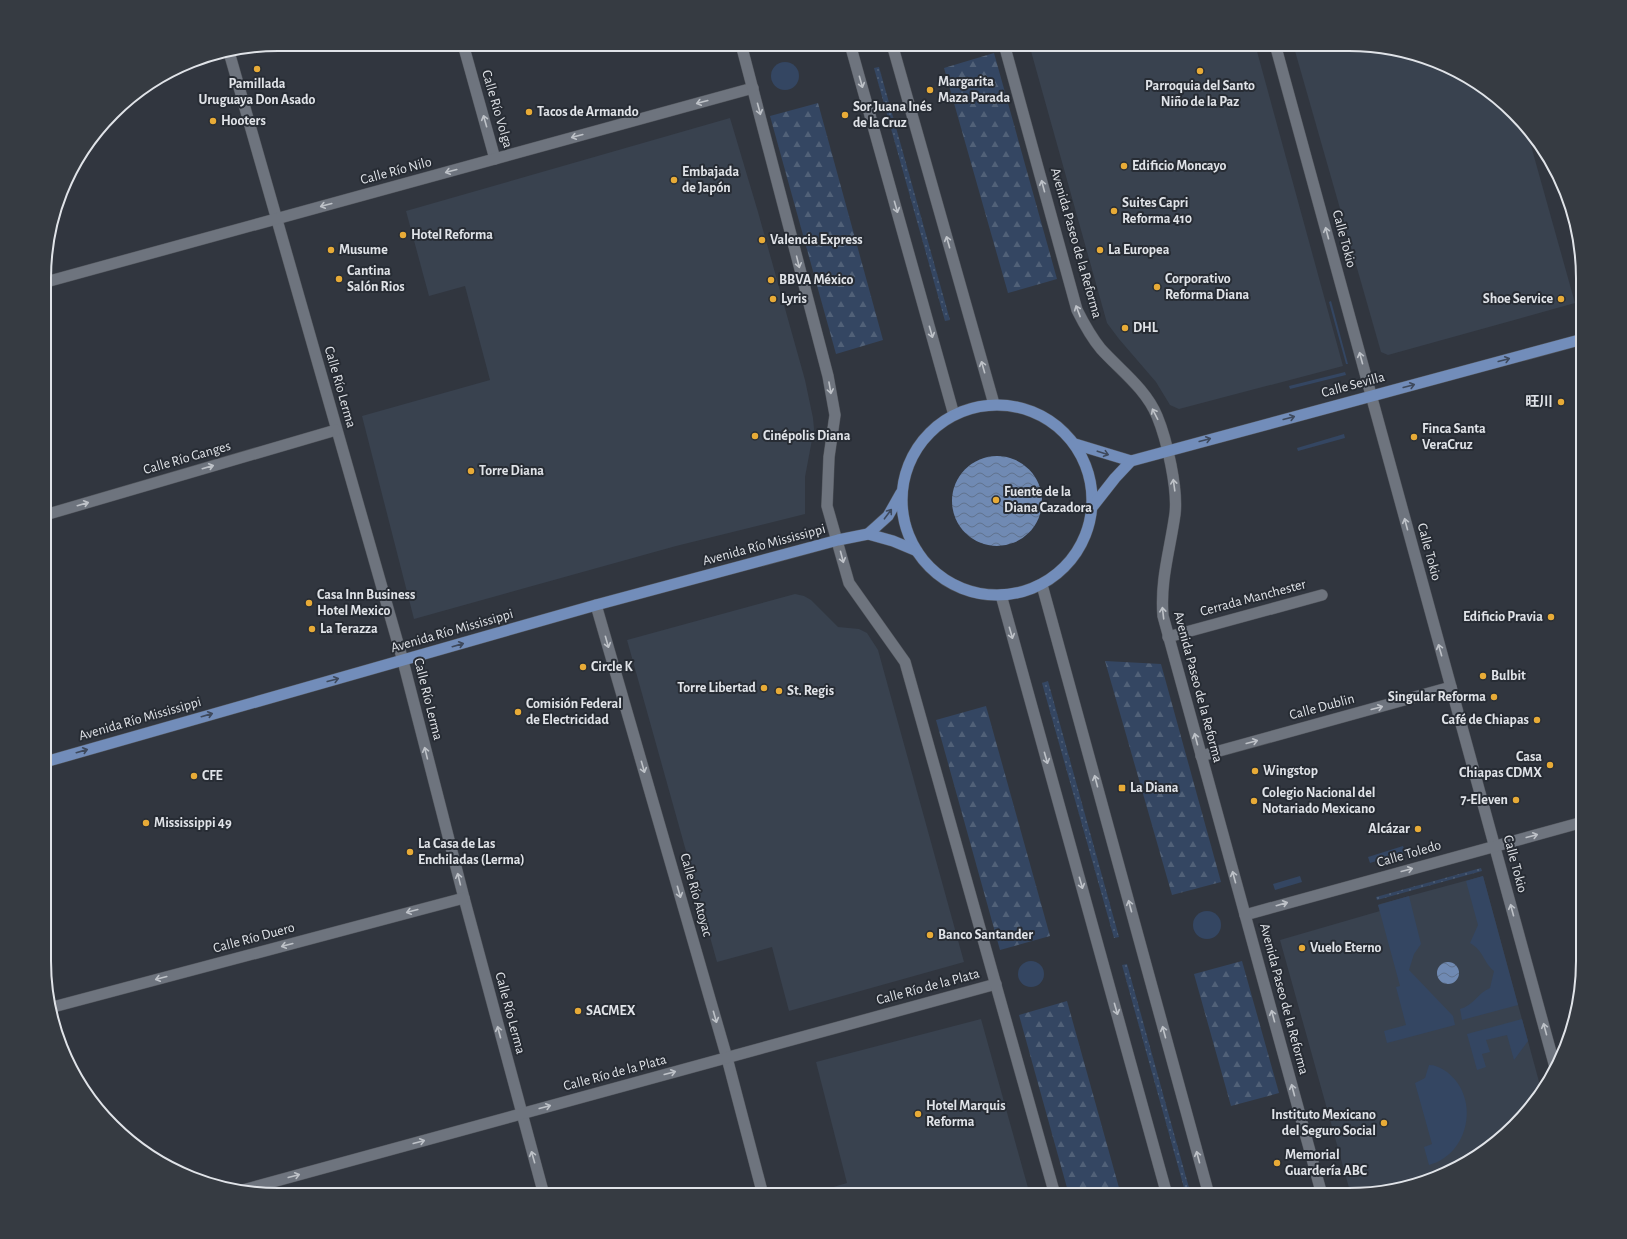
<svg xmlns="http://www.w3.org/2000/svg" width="1627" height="1239" font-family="'Alegreya Sans','Noto Sans SC',sans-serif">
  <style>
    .built { fill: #39424f }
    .grass { fill: url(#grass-dots) }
    .forest { fill: url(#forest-firs) }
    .garden { fill: #344662 }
    .water { fill: url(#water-waves) }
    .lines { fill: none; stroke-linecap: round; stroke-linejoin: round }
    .minor-casing { stroke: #51555c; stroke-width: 12 }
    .tertiary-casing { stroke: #51555c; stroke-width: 12 }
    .secondary-casing { stroke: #51555c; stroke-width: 12 }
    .primary-casing { stroke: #51555c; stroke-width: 12 }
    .minor { stroke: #6e747e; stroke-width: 11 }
    .tertiary { stroke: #6e747e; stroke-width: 11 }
    .secondary { stroke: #6e747e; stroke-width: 11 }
    .primary { stroke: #728dba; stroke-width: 11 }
    .oneway { stroke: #bec2c8 }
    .oneway2 { stroke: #3e495c }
    .poi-dot { fill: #e8ab37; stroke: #272c34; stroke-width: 1.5 }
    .labels { text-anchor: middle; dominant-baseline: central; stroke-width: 4; stroke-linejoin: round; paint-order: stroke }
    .poi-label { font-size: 14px; font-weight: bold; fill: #e0e3e8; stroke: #272c34; text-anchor: start }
    .street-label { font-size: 14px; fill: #e0e3e8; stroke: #272c34 }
    .rim { fill: none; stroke: #e0e3e8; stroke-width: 2 }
  </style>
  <defs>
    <pattern id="grass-dots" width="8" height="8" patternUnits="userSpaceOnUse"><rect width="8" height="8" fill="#344662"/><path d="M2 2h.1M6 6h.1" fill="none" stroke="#516178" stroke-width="1.8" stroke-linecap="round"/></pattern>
    <pattern id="forest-firs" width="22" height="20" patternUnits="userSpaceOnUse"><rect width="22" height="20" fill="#344662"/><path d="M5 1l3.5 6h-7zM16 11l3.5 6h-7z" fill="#516178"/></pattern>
    <pattern id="water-waves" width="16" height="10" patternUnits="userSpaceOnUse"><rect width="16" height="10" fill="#708ab3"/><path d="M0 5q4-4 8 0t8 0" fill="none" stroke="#60728d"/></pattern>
  </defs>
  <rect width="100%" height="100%" fill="#31363f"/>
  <!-- built -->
  <g class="built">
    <polygon points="1029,44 1255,44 1343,366 1179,409 1170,405 1156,382 1119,339 1107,323"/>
    <polygon points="1293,44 1364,44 1438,62 1503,102 1528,135 1575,303 1388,355 1381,352"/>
    <polygon points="730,118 758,212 805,380 813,418 814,429 805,477 805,514 676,546 414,619 362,416 490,380 465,286 429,296 406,211"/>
    <polygon points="795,594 804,596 811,600 838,627 859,629 867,633 878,650 964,962 789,1011 772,947 717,962 627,640"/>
    <polygon points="1483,876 1541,1089 1525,1115 1452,1171 1395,1190 1351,1195 1280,940 1380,911 1378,905 1380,904"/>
    <polygon points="981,1019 1030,1195 806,1195 847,1183 816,1062"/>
  </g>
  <!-- grass -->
  <g class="grass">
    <polygon points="879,67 950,320 945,321 874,68"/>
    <polygon points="1048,681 1119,937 1114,938 1042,683"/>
    <polygon points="1481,868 1482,871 1377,900 1376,897"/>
    <polygon points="1127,964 1191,1195 1186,1195 1122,965"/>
  </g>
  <!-- forest -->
  <g class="forest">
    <polygon points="994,53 1057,279 1008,293 944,68"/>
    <polygon points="818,103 883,340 836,354 770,116"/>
    <polygon points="1105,661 1161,664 1221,882 1172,895"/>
    <polygon points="986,706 1050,936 1000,950 936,720"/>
    <polygon points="1242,961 1279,1093 1231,1106 1194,974"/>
    <polygon points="1067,1001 1121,1195 1069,1195 1019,1015"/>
  </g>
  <!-- garden -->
  <g class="garden">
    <circle cx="785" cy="76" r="14"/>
    <polygon points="1331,301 1348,364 1346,364 1329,302"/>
    <polygon points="1345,372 1346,375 1290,389 1289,386"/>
    <polygon points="1344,434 1345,438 1298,451 1297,448"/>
    <polygon points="1403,846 1405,852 1370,863 1368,857"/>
    <polygon points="1300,876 1302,882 1275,890 1273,884"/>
    <path d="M1483,876L1518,1005L1462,1020L1460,1009C1474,1005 1478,993 1490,988L1494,971C1483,962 1484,951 1470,943L1478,925L1466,881Z"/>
    <polygon points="1409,896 1421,944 1414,954 1409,970 1453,1016 1455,1025 1387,1043 1384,1031 1406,1025 1396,987 1400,986 1378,905"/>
    <circle cx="1207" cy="925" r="14"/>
    <circle cx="1031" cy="974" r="13"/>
    <polygon points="1522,1019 1528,1041 1514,1060 1507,1035 1486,1040 1490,1052 1482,1054 1486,1067 1477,1070 1467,1034"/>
    <path d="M1429,1065C1435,1065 1439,1067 1444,1070C1481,1094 1471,1154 1429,1165L1424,1147L1432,1144L1415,1083L1425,1078Z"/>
  </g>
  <!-- water -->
  <g class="water">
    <circle cx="997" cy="501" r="45"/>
    <circle cx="1448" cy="973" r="11"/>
  </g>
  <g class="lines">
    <defs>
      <g id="minor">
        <polyline points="463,44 495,159"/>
        <polyline points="1275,44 1555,1067"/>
        <polyline points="229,52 403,661 464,898 544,1195"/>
        <polyline points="46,282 753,88"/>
        <polyline points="45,515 336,430"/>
        <polyline points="596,605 727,1058 763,1195"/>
        <polyline points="1168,637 1322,595"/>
        <polyline points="1201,756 1451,687"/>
        <polyline points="1245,915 1583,822"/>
        <polyline points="53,1007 464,898"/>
        <polyline points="243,1190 996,984"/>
      </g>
      <g id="tertiary">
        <polyline points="741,44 828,376 835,415 829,457 827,506 849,583 905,662 1055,1195"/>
        <path d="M1004,44L1077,310C1084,324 1091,337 1101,349C1120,370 1146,389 1157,416C1167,440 1178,489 1175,514C1170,550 1160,580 1163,616L1322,1195"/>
      </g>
      <g id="secondary">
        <polyline points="850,44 954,415"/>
        <polyline points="892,44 994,404"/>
        <polyline points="1042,585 1209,1195"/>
        <polyline points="1001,595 1167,1195"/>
      </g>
      <g id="primary">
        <circle cx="997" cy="500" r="95"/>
        <polyline points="1075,444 1131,461"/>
        <polyline points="1093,506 1115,478 1131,461 1583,339"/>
        <polyline points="868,534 888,516 901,493"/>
        <polyline points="45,762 596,605 838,540 868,534 893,541 917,551"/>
      </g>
    </defs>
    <!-- minor casing -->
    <use href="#minor" class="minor-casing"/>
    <!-- tertiary casing -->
    <use href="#tertiary" class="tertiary-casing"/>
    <!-- secondary casing -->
    <use href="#secondary" class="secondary-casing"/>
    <!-- primary casing -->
    <use href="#primary" class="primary-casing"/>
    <!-- minor -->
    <use href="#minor" class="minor"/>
    <!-- tertiary -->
    <use href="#tertiary" class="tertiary"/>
    <!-- secondary -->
    <use href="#secondary" class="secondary"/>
    <!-- primary -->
    <use href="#primary" class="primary"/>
  </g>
  <!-- one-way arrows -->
  <defs><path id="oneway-shaft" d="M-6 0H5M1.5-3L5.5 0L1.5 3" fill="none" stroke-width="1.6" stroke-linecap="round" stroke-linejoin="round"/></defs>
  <g class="oneway">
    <use href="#oneway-shaft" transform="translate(861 82) rotate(74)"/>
    <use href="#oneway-shaft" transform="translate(702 102) rotate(165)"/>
    <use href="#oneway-shaft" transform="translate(759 109) rotate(75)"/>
    <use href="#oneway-shaft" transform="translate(485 121) rotate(-106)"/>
    <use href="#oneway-shaft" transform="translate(577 136) rotate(165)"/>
    <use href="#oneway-shaft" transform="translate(451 171) rotate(165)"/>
    <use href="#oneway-shaft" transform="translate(1043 186) rotate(-105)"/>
    <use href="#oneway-shaft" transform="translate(326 205) rotate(165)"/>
    <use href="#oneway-shaft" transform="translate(896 207) rotate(74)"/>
    <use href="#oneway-shaft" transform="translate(1327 233) rotate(-105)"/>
    <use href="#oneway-shaft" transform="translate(948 242) rotate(-106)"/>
    <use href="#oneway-shaft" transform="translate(798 262) rotate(76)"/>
    <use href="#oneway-shaft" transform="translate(1078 311) rotate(-111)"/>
    <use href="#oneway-shaft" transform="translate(931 332) rotate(74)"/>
    <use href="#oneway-shaft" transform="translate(1361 358) rotate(-105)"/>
    <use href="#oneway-shaft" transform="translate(983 367) rotate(-106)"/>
    <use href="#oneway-shaft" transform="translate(830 388) rotate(80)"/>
    <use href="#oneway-shaft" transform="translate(1155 414) rotate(-117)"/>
    <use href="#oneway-shaft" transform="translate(208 467) rotate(-16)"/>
    <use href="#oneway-shaft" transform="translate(1174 485) rotate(-98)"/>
    <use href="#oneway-shaft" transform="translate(83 504) rotate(-16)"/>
    <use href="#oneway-shaft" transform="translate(1406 524) rotate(-105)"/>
    <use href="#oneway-shaft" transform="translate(842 557) rotate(75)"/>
    <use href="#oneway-shaft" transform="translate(1163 613) rotate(-97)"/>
    <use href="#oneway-shaft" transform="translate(1011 633) rotate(74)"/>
    <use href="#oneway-shaft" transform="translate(607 642) rotate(74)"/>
    <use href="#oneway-shaft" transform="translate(1440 650) rotate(-106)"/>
    <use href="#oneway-shaft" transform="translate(1377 708) rotate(-15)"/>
    <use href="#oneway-shaft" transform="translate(1196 739) rotate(-105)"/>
    <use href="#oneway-shaft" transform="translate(1252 742) rotate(-15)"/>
    <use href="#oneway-shaft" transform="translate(426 753) rotate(-104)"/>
    <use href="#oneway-shaft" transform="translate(1046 758) rotate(74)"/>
    <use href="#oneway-shaft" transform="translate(643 767) rotate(74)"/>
    <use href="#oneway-shaft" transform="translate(1096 781) rotate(-105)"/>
    <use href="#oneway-shaft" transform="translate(1532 836) rotate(-15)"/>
    <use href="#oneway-shaft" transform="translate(1407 870) rotate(-15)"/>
    <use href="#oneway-shaft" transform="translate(1234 877) rotate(-105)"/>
    <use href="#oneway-shaft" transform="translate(459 879) rotate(-104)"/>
    <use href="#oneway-shaft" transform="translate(1081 883) rotate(74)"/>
    <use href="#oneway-shaft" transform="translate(679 892) rotate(74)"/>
    <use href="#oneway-shaft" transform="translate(1282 904) rotate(-16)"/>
    <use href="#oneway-shaft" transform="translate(1130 906) rotate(-105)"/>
    <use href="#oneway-shaft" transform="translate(1512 910) rotate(-105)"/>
    <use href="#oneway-shaft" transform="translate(412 911) rotate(165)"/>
    <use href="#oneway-shaft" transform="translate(287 945) rotate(165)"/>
    <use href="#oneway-shaft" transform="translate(161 978) rotate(165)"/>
    <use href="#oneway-shaft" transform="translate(1116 1009) rotate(74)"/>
    <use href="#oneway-shaft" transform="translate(1273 1016) rotate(-105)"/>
    <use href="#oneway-shaft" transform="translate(715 1017) rotate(74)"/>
    <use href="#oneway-shaft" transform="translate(1545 1029) rotate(-105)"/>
    <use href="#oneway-shaft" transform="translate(499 1032) rotate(-105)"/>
    <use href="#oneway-shaft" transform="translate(1164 1032) rotate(-105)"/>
    <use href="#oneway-shaft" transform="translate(670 1073) rotate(-15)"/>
    <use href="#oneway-shaft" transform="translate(1293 1090) rotate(-105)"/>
    <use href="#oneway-shaft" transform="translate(545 1107) rotate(-15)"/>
    <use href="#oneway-shaft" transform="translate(419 1142) rotate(-15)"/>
    <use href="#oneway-shaft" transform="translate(533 1157) rotate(-106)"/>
    <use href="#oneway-shaft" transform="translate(1198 1157) rotate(-105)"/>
    <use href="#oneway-shaft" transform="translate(294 1176) rotate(-15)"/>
  </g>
  <g class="oneway2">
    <use href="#oneway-shaft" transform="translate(1504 360) rotate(-15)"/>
    <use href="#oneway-shaft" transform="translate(1409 386) rotate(-15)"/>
    <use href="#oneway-shaft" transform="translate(1289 418) rotate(-15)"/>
    <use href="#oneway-shaft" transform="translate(1205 440) rotate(-15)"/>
    <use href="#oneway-shaft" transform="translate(1103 453) rotate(18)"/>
    <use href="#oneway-shaft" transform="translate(888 514) rotate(-53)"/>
    <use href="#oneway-shaft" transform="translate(458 645) rotate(-16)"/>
    <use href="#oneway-shaft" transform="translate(333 680) rotate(-15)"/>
    <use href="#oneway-shaft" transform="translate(207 715) rotate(-16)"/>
    <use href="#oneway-shaft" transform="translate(82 751) rotate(-16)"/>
  </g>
  <!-- markers -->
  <g class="poi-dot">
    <circle cx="257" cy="69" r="4"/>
    <circle cx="1200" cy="71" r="4"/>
    <circle cx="930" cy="90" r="4"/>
    <circle cx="529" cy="112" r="4"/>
    <circle cx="845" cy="115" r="4"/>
    <circle cx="213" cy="121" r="4"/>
    <circle cx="1124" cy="166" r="4"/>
    <circle cx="674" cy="180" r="4"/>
    <circle cx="1114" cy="211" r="4"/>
    <circle cx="403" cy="235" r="4"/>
    <circle cx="762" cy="240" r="4"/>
    <circle cx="331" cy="250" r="4"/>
    <circle cx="1100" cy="250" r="4"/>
    <circle cx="339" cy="279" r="4"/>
    <circle cx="771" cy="280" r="4"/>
    <circle cx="1157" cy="287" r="4"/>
    <circle cx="773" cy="299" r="4"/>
    <circle cx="1561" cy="299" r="4"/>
    <circle cx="1125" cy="328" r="4"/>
    <circle cx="1561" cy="402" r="4"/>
    <circle cx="755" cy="436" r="4"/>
    <circle cx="1414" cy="437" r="4"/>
    <circle cx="471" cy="471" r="4"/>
    <circle cx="996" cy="500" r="4"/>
    <circle cx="309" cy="603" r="4"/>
    <circle cx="1551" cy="617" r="4"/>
    <circle cx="312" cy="629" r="4"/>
    <circle cx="583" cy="667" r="4"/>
    <circle cx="1483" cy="676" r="4"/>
    <circle cx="764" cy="688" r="4"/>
    <circle cx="779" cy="691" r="4"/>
    <circle cx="1494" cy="697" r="4"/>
    <circle cx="518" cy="712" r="4"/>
    <circle cx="1537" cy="720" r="4"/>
    <circle cx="1550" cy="765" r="4"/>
    <circle cx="1255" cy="771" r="4"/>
    <circle cx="194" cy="776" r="4"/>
    <rect x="1118" y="784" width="8" height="8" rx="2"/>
    <circle cx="1516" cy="800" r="4"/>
    <circle cx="1254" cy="801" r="4"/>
    <circle cx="146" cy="823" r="4"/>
    <circle cx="1418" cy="829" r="4"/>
    <circle cx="410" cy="852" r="4"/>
    <circle cx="930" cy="935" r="4"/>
    <circle cx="1302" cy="948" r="4"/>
    <circle cx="578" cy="1011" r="4"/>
    <circle cx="918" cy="1114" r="4"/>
    <circle cx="1384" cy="1123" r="4"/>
    <circle cx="1277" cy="1163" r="4"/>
  </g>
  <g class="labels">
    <!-- poi labels -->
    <g class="poi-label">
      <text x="938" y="82">Margarita<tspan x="938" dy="16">Maza Parada</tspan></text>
      <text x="257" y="84" text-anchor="middle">Pamillada<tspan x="257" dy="16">Uruguaya Don Asado</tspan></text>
      <text x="1200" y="86" text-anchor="middle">Parroquia del Santo<tspan x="1200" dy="16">Niño de la Paz</tspan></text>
      <text x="853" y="107">Sor Juana Inés<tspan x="853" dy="16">de la Cruz</tspan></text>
      <text x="537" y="112">Tacos de Armando</text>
      <text x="221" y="121">Hooters</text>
      <text x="1132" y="166">Edificio Moncayo</text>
      <text x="682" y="172">Embajada<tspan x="682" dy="16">de Japón</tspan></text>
      <text x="1122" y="203">Suites Capri<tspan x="1122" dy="16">Reforma 410</tspan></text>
      <text x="411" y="235">Hotel Reforma</text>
      <text x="770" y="240">Valencia Express</text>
      <text x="339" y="250">Musume</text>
      <text x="1108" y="250">La Europea</text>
      <text x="347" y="271">Cantina<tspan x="347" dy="16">Salón Rios</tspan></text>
      <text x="1165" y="279">Corporativo<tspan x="1165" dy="16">Reforma Diana</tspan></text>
      <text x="779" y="280">BBVA México</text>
      <text x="781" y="299">Lyris</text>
      <text x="1553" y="299" text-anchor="end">Shoe Service</text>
      <text x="1133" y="328">DHL</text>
      <text x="1553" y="402" text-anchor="end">旺川</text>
      <text x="1422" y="429">Finca Santa<tspan x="1422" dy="16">VeraCruz</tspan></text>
      <text x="763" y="436">Cinépolis Diana</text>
      <text x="479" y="471">Torre Diana</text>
      <text x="1004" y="492">Fuente de la<tspan x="1004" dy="16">Diana Cazadora</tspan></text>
      <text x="317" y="595">Casa Inn Business<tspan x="317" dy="16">Hotel Mexico</tspan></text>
      <text x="1543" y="617" text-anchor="end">Edificio Pravia</text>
      <text x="320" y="629">La Terazza</text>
      <text x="591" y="667">Circle K</text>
      <text x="1491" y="676">Bulbit</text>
      <text x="756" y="688" text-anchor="end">Torre Libertad</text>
      <text x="787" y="691">St. Regis</text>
      <text x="1486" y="697" text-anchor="end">Singular Reforma</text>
      <text x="526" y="704">Comisión Federal<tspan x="526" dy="16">de Electricidad</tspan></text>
      <text x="1529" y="720" text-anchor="end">Café de Chiapas</text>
      <text x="1542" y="757" text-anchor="end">Casa<tspan x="1542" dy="16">Chiapas CDMX</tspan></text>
      <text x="1263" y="771">Wingstop</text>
      <text x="202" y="776">CFE</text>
      <text x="1130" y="788">La Diana</text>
      <text x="1262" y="793">Colegio Nacional del<tspan x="1262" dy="16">Notariado Mexicano</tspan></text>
      <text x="1508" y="800" text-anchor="end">7-Eleven</text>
      <text x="154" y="823">Mississippi 49</text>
      <text x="1410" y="829" text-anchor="end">Alcázar</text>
      <text x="418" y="844">La Casa de Las<tspan x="418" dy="16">Enchiladas (Lerma)</tspan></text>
      <text x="938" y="935">Banco Santander</text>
      <text x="1310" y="948">Vuelo Eterno</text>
      <text x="586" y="1011">SACMEX</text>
      <text x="926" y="1106">Hotel Marquis<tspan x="926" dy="16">Reforma</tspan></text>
      <text x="1376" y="1115" text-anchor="end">Instituto Mexicano<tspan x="1376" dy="16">del Seguro Social</tspan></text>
      <text x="1285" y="1155">Memorial<tspan x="1285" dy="16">Guardería ABC</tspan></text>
    </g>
    <!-- street labels -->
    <g class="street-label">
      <text transform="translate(497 109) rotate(74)">Calle Río Volga</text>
      <text transform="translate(396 171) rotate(-15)">Calle Río Nilo</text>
      <text transform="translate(1344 239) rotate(75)">Calle Tokio</text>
      <text transform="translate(1076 243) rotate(74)">Avenida Paseo de la Reforma</text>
      <text transform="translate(1353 385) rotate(-15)">Calle Sevilla</text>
      <text transform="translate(340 387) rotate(74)">Calle Río Lerma</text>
      <text transform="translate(187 458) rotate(-16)">Calle Río Ganges</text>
      <text transform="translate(764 545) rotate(-15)">Avenida Río Mississippi</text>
      <text transform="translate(1429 552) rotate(75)">Calle Tokio</text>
      <text transform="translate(1253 598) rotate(-15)">Cerrada Manchester</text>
      <text transform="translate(452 631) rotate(-16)">Avenida Río Mississippi</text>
      <text transform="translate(1198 687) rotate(75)">Avenida Paseo de la Reforma</text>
      <text transform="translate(428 699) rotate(76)">Calle Río Lerma</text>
      <text transform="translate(1322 707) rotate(-15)">Calle Dublin</text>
      <text transform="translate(140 719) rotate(-16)">Avenida Río Mississippi</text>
      <text transform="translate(1409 854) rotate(-16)">Calle Toledo</text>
      <text transform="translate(1515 864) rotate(75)">Calle Tokio</text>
      <text transform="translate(696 895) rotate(74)">Calle Río Atoyac</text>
      <text transform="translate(254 938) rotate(-15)">Calle Río Duero</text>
      <text transform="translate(928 987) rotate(-15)">Calle Río de la Plata</text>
      <text transform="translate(1284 999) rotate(75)">Avenida Paseo de la Reforma</text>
      <text transform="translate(510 1013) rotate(75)">Calle Río Lerma</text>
      <text transform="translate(615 1073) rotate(-15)">Calle Río de la Plata</text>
    </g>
  </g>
  <!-- crop -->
  <path d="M0 0H1627V1239H0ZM278 51H1349A227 227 0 0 1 1576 278V961A227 227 0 0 1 1349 1188H278A227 227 0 0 1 51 961V278A227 227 0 0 1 278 51Z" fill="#363b42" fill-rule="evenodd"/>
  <path class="rim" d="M278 51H1349A227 227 0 0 1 1576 278V961A227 227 0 0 1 1349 1188H278A227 227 0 0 1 51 961V278A227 227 0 0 1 278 51Z"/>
</svg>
